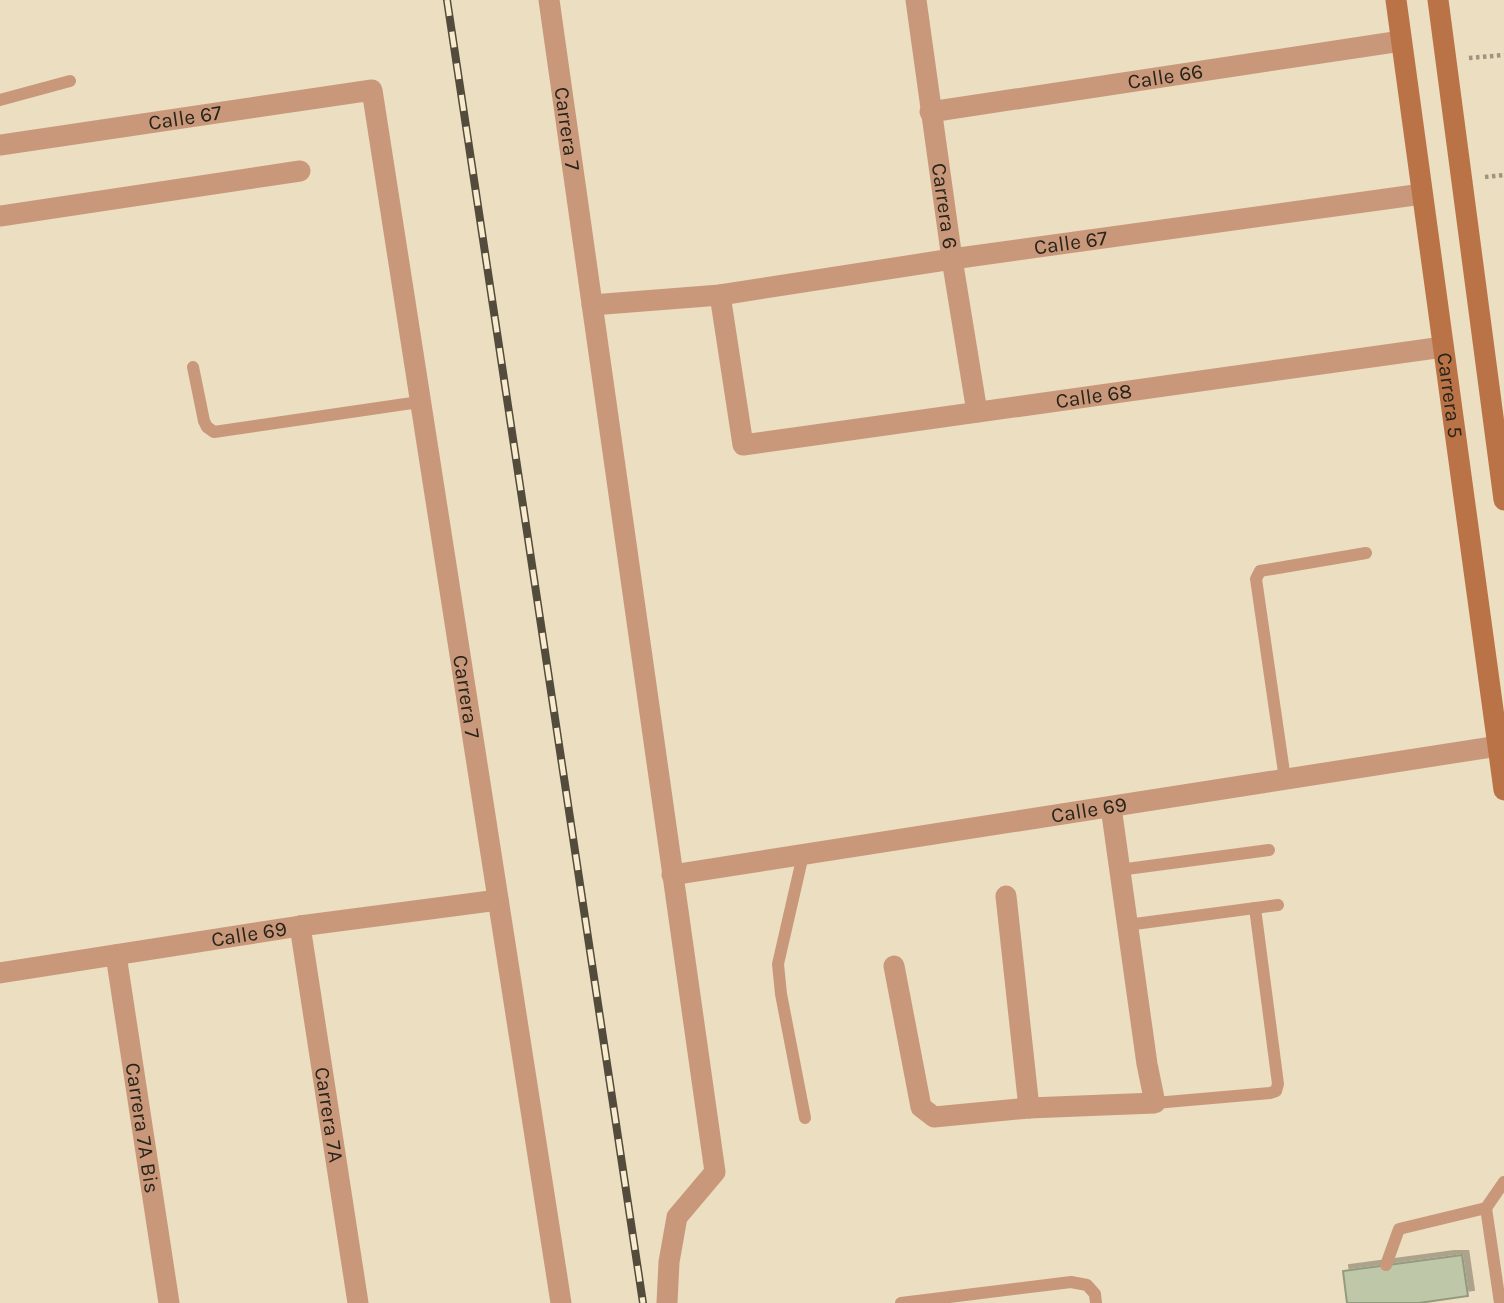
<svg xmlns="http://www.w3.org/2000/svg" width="1504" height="1303" font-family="Karla,sans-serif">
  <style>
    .building { fill: #bec7a8; stroke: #939b7e; stroke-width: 2; filter: url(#shadow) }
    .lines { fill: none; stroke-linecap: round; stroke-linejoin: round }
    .path { stroke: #9f947e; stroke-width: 4.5; stroke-dasharray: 3.5 3.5; stroke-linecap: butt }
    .service { stroke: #c9987b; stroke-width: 12 }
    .minor { stroke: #c9987b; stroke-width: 21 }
    .secondary { stroke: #ba7347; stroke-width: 21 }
    .rail-casing { stroke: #534c3d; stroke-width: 8 }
    .rail { stroke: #f9ebcd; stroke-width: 5; stroke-dasharray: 16; stroke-linecap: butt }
    .labels { text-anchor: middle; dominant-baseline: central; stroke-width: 5; stroke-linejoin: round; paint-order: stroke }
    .street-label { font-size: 21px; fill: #292419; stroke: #f9ebcd }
  </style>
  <defs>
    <filter id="shadow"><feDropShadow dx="6" dy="-6" stdDeviation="0" flood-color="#0004"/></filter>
  </defs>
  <rect width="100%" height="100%" fill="#ecdec0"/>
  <!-- building -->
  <polygon class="building" points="1462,1255 1468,1296 1419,1303 1347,1303 1343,1271"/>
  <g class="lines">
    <!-- path -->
    <g class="path">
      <polyline points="1469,58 1504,55"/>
      <polyline points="1485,177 1504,175"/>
    </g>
    <!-- service -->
    <g class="service">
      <polyline points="0,100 70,81"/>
      <polyline points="193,367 204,421 207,427 214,432 419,402"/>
      <polyline points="1285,779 1256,579 1260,571 1366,553"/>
      <polyline points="803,855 778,964 781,994 805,1118"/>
      <polyline points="1119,870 1269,850"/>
      <polyline points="1127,925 1278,905"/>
      <polyline points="1155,1103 1270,1093 1276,1091 1278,1084 1255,908"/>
      <polyline points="1486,1208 1500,1303"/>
      <polyline points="1386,1265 1399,1229 1486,1208 1504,1182"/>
      <polyline points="901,1303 1071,1282 1087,1285 1095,1294 1096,1303"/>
    </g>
    <!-- minor -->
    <g class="minor">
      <path id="s1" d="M549,0L715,1172L677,1217L669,1262L667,1303"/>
      <path id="s2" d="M916,0L952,259L977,412"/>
      <path id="s3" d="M930,112L1401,41"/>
      <path id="s4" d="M0,145L372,90L561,1303"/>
      <polyline points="0,216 300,171"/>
      <path id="s5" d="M720,295L743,445L1443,347"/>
      <path id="s6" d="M592,305L720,295L952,259L1422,194"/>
      <path id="s7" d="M672,875L1504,745"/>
      <polyline points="1006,896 1029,1108"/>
      <path id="s8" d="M300,926L358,1303"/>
      <path id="s9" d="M116,955L169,1303"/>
      <polyline points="894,966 921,1107 934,1117 1029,1108 1155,1103 1147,1064 1111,807"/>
      <path id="s10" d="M0,973L300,926L498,900"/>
    </g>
    <!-- secondary -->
    <g class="secondary">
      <path id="s11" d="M1396,0L1504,790"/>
      <polyline points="1438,0 1504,500"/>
    </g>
    <defs>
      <polyline id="rail" points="447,0 643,1303"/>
    </defs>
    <!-- rail casing -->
    <use href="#rail" class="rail-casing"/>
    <!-- rail -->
    <use href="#rail" class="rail"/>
  </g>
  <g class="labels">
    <!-- street labels -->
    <g class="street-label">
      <text stroke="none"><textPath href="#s3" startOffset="238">Calle 66</textPath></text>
      <text stroke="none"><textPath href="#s4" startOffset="187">Calle 67</textPath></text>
      <text stroke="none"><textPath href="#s1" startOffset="130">Carrera 7</textPath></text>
      <text stroke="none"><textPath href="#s2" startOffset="208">Carrera 6</textPath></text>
      <text stroke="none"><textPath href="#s6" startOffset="483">Calle 67</textPath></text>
      <text stroke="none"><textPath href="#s11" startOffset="399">Carrera 5</textPath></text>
      <text stroke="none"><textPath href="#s5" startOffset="506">Calle 68</textPath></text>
      <text stroke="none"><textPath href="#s4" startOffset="990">Carrera 7</textPath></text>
      <text stroke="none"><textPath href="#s7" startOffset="422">Calle 69</textPath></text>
      <text stroke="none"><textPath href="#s10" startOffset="252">Calle 69</textPath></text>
      <text stroke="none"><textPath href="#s8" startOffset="191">Carrera 7A</textPath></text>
      <text stroke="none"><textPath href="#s9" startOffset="175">Carrera 7A Bis</textPath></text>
    </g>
  </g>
</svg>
